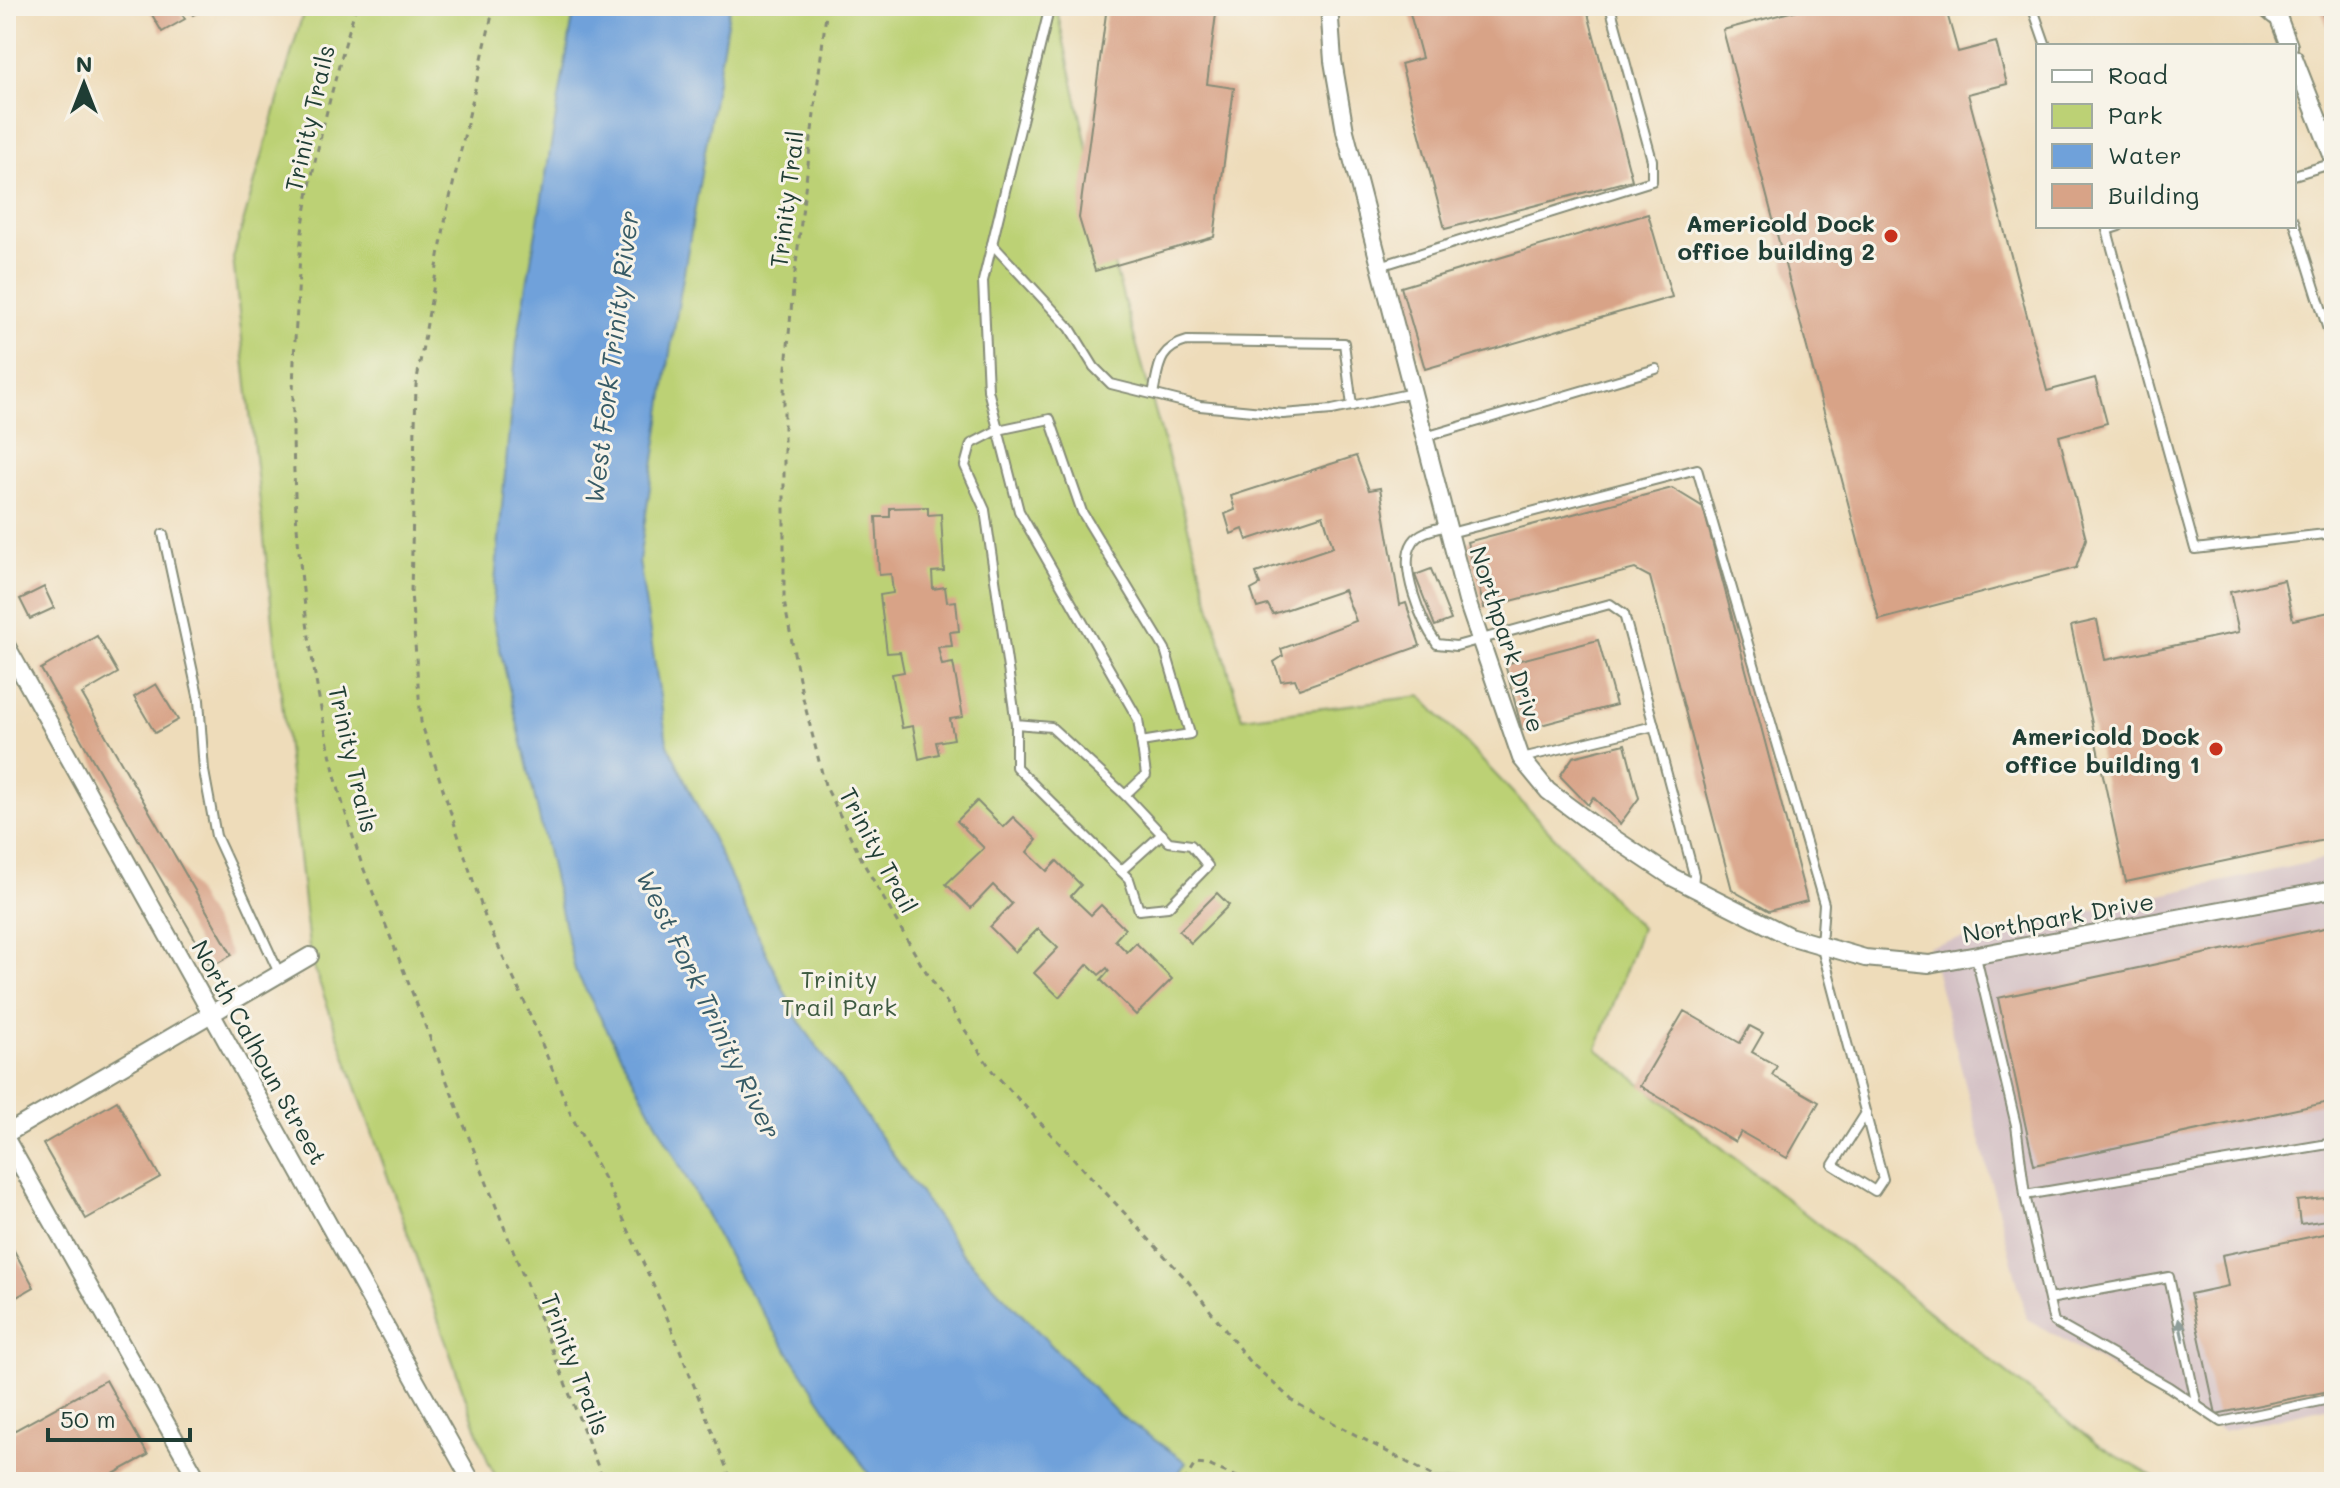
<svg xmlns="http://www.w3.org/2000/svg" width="2340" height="1488" font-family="Mali,sans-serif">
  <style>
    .industrial { fill: #d2bec3 }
    .green { fill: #bcd175; stroke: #6e8754; stroke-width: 2 }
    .water { fill: #6fa1da; stroke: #476f87; stroke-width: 2 }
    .building { fill: #d8a387 }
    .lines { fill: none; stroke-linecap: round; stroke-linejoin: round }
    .lane-casing { stroke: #868c77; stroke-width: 12 }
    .street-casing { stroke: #868c77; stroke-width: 20 }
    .secondary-casing { stroke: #868c77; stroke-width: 26 }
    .path { stroke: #868c77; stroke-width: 3; stroke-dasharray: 6 6; stroke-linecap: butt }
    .lane { stroke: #fff; stroke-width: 8 }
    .street { stroke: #fff; stroke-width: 16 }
    .secondary { stroke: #fff; stroke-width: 22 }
    .oneway { fill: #8f9e9a }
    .poi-dot { fill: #c8321e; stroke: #f7f3e8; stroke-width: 3 }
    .labels { text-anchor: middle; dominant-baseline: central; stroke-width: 6; stroke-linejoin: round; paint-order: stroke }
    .street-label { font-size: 24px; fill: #1f3d34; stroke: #f7f3e8 }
    .poi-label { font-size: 24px; font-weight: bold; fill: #1f3d34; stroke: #f7f3e8; text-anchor: end }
    .park-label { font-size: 24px; fill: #3e5b41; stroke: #f7f3e8 }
    .water-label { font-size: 26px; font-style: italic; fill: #375b66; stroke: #f7f3e8 }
  </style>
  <rect width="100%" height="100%" fill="#f7f3e8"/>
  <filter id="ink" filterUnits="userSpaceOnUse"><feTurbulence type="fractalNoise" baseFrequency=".0125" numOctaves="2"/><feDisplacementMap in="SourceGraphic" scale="16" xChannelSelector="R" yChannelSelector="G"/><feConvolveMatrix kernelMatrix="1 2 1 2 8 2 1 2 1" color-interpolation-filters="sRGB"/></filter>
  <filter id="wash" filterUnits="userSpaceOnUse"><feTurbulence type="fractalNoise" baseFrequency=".006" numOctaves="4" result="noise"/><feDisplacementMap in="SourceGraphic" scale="32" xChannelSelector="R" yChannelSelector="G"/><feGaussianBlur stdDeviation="1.8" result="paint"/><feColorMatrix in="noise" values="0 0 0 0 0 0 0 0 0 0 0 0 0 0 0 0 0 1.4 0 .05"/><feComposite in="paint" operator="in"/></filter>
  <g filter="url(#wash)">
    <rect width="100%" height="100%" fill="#eedcba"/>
    <!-- industrial -->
    <polygon class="industrial" points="2334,857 2334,1406 2223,1431 2027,1319 1929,946"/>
    <!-- green -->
    <polygon class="green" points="305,6 1056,6 1112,258 1242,718 1421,696 1641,928 1597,1049 2099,1446 2163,1482 499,1482 489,1464 310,956 233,258"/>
    <!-- water -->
    <polygon class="water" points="575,6 730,6 670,353 639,561 667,742 797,1018 962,1253 1118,1414 1186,1462 1173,1482 874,1482 740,1278 575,970 492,615 517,342"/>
    <g id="blocks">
      <!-- building -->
      <g class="building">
        <polygon points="147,6 177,6 185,19 162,32"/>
        <polygon points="187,6 209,6 193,15"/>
        <polygon points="1107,6 1217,6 1207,84 1234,88 1214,237 1095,271 1079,218"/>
        <polygon points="1408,6 1586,6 1632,180 1445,229 1401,64 1422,58"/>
        <polygon points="1812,6 1945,6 1958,52 1996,42 2007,84 1968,94 2047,391 2095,378 2107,423 2059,436 2086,539 2076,568 1879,620 1723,30"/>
        <polygon points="2319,6 2334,6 2334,28 2329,30"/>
        <polygon points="1648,214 1672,297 1425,369 1401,287"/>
        <polygon points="1356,456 1369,490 1380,488 1400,605 1406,603 1420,646 1299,689 1295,679 1281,681 1274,662 1283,656 1281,649 1356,621 1344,590 1273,614 1268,605 1257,608 1251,590 1260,585 1256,573 1333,547 1323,515 1247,540 1243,529 1231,534 1225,514 1235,510 1231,496"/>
        <polygon points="1672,488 1703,507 1807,901 1769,911 1732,890 1650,577 1635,569 1484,608 1467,542"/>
        <polygon points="928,507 928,515 941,514 944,571 932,572 933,589 945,587 947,602 956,601 959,631 950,632 952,646 938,647 942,665 953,663 963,717 950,719 954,739 936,742 939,754 919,759 913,726 902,728 892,674 904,672 900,652 887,653 880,595 893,593 891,574 879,575 876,517 890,517 890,508"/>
        <polygon points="1431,569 1451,620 1435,626 1415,575"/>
        <polygon points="2284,580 2293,620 2334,611 2334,838 2126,882 2071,626 2097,620 2105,660 2239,632 2230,592"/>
        <polygon points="44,587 54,608 30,619 20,599"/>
        <polygon points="97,636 118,673 82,694 232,955 211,967 41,669"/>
        <polygon points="1598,640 1616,705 1522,730 1505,664"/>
        <polygon points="156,684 178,720 155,733 134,697"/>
        <polygon points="1625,744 1639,798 1620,824 1593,797 1588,805 1560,776 1573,757"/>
        <polygon points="977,801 1003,827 1013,817 1037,840 1027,852 1047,871 1057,861 1081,885 1071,896 1091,915 1101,905 1125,929 1115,940 1127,952 1136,943 1172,979 1136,1015 1101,980 1109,971 1107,968 1099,975 1088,964 1059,997 1034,973 1058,948 1038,929 1015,952 990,927 1012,904 993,885 971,908 946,884 984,848 957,821"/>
        <polygon points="1217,893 1229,905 1191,943 1179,931"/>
        <polygon points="2334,926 2334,1101 2034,1165 1998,998"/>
        <polygon points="1684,1011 1740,1043 1750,1026 1763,1033 1752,1052 1777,1066 1772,1075 1819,1102 1787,1158 1741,1132 1735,1142 1640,1086"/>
        <polygon points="117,1101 160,1177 86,1219 43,1144"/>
        <polygon points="2334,1197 2334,1219 2300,1224 2297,1201"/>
        <polygon points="2334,1232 2334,1390 2216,1414 2190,1294 2228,1286 2222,1255"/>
        <polygon points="6,1236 34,1287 6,1303"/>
        <polygon points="106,1380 148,1455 99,1482 6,1482 6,1435"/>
      </g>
    </g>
  </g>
  <g filter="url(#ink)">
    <use href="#blocks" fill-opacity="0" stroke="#868c77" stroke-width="2"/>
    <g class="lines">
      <defs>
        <g id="lane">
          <polyline points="1050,6 983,281 988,390 1019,511 1138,719 1146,775 1125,795 1051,727 1016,724 985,510 965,466 971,444 998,430 1050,419 1082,512 1165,649 1190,734 1141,742"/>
          <polyline points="2032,6 2046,46"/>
          <polyline points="2294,175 2334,163"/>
          <polyline points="2294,221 2334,349"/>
          <polyline points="2119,226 2107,230 2195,549 2334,533"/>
          <polyline points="992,244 1070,328 1094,367 1111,384 1200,406 1283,414 1332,410 1413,393"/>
          <polyline points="1380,266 1652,181 1652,160 1610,6"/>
          <path d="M1153,394C1159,368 1157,349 1187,341L1344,343L1352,406"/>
          <polyline points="1425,437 1656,369"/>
          <path d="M1447,526C1436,529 1420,531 1413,542C1397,566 1422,623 1437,644L1456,646L1610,604L1624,614L1694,875L1693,888"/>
          <polyline points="1450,533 1697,469 1824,904 1821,945 1883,1179 1875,1191 1833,1165 1866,1113"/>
          <polyline points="163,534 199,700 204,771 216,836 279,973"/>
          <polyline points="1016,724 1016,767 1129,879 1139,910 1168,907 1208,866 1191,845 1169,842 1125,795"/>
          <polyline points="1522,758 1654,726"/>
          <polyline points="1121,871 1162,834"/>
          <polyline points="1976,957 2016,1125 2025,1195 2334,1143"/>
          <polyline points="2025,1195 2054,1322 2169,1387 2221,1422 2334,1398"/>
          <polyline points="2049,1299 2169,1277 2197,1406"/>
        </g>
        <g id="street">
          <polyline points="1329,6 1333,61 1345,131 1467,601 1521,758 1548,791 1591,823 1672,877 1789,936 1865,958 1929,964 2334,889"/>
          <polyline points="2274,6 2289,46"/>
          <polyline points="2294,58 2334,160"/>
          <polyline points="6,645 472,1482"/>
          <polyline points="6,1134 310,956"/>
          <polyline points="6,1139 199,1482"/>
        </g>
        <polyline id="secondary" points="2268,6 2276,13"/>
      </defs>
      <!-- lane casing -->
      <use href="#lane" class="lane-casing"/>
      <!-- street casing -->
      <use href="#street" class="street-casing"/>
      <!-- secondary casing -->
      <use href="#secondary" class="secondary-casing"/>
      <!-- path -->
      <g class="path">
        <path d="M356,6C335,78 315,150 303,225C299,252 299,282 297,310C285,463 300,625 335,775C342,804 352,833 361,862L604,1482"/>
        <polyline points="494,6 447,211 416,385 411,592 421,722 486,920 526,1005 571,1115 614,1198 663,1307 732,1482"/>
        <polyline points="827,6 793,289 784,391 784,601 802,694 825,785 864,864 921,964 993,1072 1187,1280 1248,1360 1294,1402 1444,1482"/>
        <polyline points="1184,1482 1195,1464 1208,1465 1249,1482"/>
      </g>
      <!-- lane -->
      <use href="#lane" class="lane"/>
      <!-- street -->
      <use href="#street" class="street"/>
      <!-- secondary -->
      <use href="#secondary" class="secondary"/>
    </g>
    <!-- one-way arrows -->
    <defs><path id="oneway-solid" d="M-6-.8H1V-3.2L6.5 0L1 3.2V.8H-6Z" transform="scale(2)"/></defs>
    <use class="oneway" href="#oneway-solid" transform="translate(2181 1330) rotate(-102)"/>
  </g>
  <!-- markers -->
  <g class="poi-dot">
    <circle cx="1891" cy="236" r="8"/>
    <circle cx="2216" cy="749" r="8"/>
  </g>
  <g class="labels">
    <!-- street labels -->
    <g class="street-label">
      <text transform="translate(309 118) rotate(-77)">Trinity Trails</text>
      <text transform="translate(786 199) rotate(-83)">Trinity Trail</text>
      <text transform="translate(1508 639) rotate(72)">Northpark Drive</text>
      <text transform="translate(354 759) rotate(77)">Trinity Trails</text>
      <text transform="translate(879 850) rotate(62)">Trinity Trail</text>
      <text transform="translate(2058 917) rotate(-10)">Northpark Drive</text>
      <text transform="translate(260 1052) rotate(61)">North Calhoun Street</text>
      <text transform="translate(576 1364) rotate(69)">Trinity Trails</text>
    </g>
    <!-- poi labels -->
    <g class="poi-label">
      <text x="1875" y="222">Americold Dock<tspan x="1875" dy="28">office building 2</tspan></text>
      <text x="2200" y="735">Americold Dock<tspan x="2200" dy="28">office building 1</tspan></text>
    </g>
    <!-- park labels -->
    <g class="park-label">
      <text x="839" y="978">Trinity<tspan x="839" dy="28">Trail Park</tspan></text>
    </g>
    <!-- water labels -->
    <g class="water-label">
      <text transform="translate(611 357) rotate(-83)">West Fork Trinity River</text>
      <text transform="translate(709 1004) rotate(64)">West Fork Trinity River</text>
    </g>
  </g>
  <!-- margin -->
  <rect width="2340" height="1488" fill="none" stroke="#f7f3e8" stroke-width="32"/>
  <!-- legend -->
  <rect x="2036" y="44" width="260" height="184" fill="#f7f3e8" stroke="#a1aaa0" stroke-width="2"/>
  <rect x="2052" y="70" width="40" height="12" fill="#ffffff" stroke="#a1aaa0" stroke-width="2"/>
  <text x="2108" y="84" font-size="24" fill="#1f3d34">Road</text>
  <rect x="2052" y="104" width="40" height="24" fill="#bcd175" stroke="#a1aaa0" stroke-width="2"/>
  <text x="2108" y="124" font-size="24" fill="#1f3d34">Park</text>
  <rect x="2052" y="144" width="40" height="24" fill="#6fa1da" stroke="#a1aaa0" stroke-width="2"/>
  <text x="2108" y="164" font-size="24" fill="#1f3d34">Water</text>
  <rect x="2052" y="184" width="40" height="24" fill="#d8a387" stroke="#a1aaa0" stroke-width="2"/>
  <text x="2108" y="204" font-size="24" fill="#1f3d34">Building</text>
  <!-- north arrow -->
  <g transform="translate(84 84)" stroke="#f7f3e8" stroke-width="6" paint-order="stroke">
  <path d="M0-6L14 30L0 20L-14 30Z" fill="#1f3d34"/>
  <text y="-12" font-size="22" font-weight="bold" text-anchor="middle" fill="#1f3d34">N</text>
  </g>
  <!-- scale -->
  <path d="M48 1428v12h142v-12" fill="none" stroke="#1f3d34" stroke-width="4"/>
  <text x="60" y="1428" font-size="24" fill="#1f3d34" stroke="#f7f3e8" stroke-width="6" paint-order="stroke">50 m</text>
</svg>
